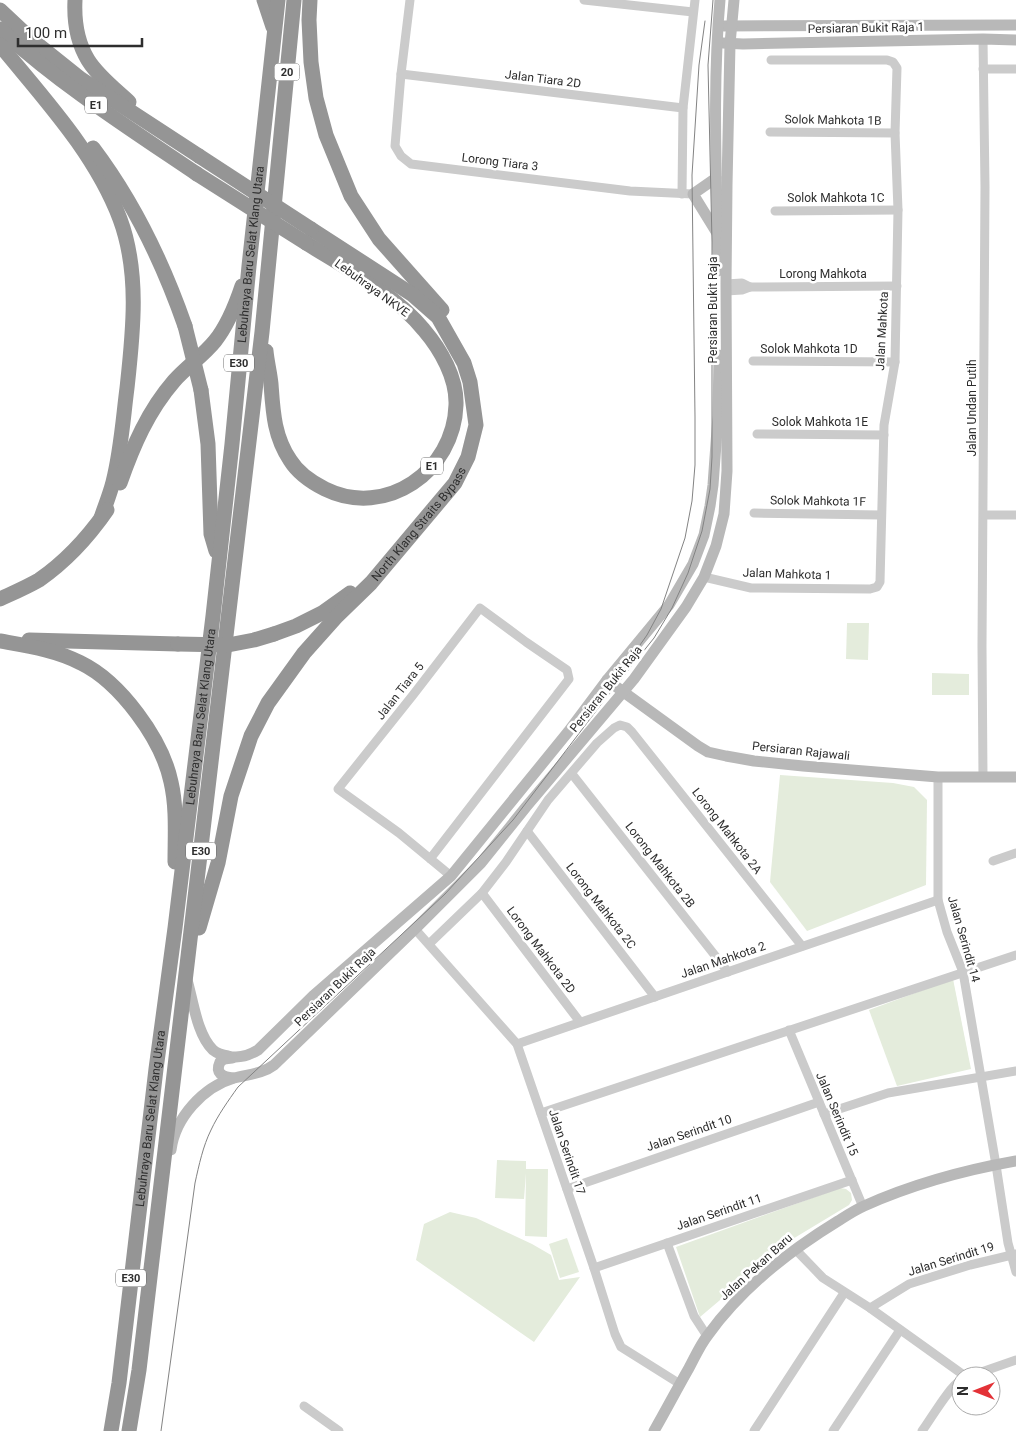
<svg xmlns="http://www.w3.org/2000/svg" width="1016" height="1431" font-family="Roboto,sans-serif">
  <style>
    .green { fill: #e4ecdc }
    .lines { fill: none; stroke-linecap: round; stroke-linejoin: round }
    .street { stroke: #cbcbcb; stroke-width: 9 }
    .secondary { stroke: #b8b8b8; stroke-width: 11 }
    .highway { stroke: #959595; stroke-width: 15 }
    .tram { stroke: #838383; stroke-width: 1 }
    .highway-bridge { stroke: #959595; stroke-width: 15 }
    .labels { text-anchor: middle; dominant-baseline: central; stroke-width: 5; stroke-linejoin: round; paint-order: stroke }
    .shield { fill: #fff; stroke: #6d6d6d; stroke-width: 1 }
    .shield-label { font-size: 11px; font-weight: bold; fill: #2e2e2e }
    .street-label { font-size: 12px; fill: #2e2e2e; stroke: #fff }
  </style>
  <rect width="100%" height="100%" fill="#fff"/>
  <!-- green -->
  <g class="green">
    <polygon points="847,623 869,623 868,660 846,659"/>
    <polygon points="932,673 969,674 969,695 932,695"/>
    <polygon points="780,775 893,783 914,787 927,800 926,885 807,931 770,882"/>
    <polygon points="953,979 971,1069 897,1086 869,1010"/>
    <polygon points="497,1160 526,1161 526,1169 548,1169 547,1237 525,1236 526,1173 524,1199 495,1198"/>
    <polygon points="840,1188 846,1189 851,1193 852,1200 849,1205 791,1240 700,1317 676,1247"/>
    <polygon points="450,1212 476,1218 532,1244 551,1255 559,1280 580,1277 534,1342 416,1260 424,1224"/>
    <polygon points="567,1238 579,1272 560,1278 549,1244"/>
  </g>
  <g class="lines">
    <!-- street -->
    <g class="street">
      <polyline points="410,0 401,74 395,146 401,156 411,164 630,191 693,194"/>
      <polyline points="584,0 693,12"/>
      <polyline points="983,39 985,187 982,646 983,777"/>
      <polyline points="983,69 1016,69"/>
      <polyline points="401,74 683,108"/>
      <polyline points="770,132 895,133"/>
      <polyline points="682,194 683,108 695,0"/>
      <polyline points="775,211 898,210"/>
      <polyline points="726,284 742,283 750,287"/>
      <polyline points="726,291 742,290 750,287 897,286"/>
      <polyline points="753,361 895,362"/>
      <polyline points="757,434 884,435"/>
      <polyline points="754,513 881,515"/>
      <polyline points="984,515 1016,515"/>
      <polyline points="704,577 751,588 870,589 877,587 880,582 884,425 895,362 898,210 895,133 897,68 893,62 887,60 771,60"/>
      <polyline points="572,774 728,972"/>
      <polyline points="938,777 938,900 947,932 963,972 996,1165 1008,1243 1016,1272"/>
      <polyline points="527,831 655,997"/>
      <polyline points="430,859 569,679 567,670 526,642 480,608 413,695 338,789 399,833 451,876"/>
      <polyline points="993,861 1016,853"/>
      <polyline points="482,893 580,1022"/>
      <polyline points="415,929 517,1044 594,1268 615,1334 621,1347 680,1384"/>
      <polyline points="429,944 482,893 506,862 548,800 597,743 614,728 620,725 627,727 632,732 802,946"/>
      <polyline points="789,1030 863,1207"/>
      <polyline points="517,1044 938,900"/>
      <polyline points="541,1113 1016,955"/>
      <polyline points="824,1114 888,1093 1016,1071"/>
      <polyline points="567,1189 819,1102"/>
      <polyline points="667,1243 694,1316 707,1336"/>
      <polyline points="795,1249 823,1278 870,1308 965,1376"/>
      <polyline points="594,1268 852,1180"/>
      <polyline points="870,1308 909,1284 970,1265 1016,1254"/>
      <polyline points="970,1376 1016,1360"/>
      <polyline points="304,1406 339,1431"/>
      <polyline points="754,1431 844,1293"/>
      <polyline points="833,1431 900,1330"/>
      <path d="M922,1431C931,1419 949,1387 961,1380"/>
    </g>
    <!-- secondary -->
    <g class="secondary">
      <polyline points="724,26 1016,25"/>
      <polyline points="723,43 743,44 983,39 1016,40"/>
      <polyline points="716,178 693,194 717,233"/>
      <path d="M718,271C717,181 712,90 720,0"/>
      <polyline points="607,680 698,746 708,752 726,756 754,761 803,766 938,777 1016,777"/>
      <path d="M187,980C193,1000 197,1035 213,1050C218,1054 222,1055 228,1056C239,1059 248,1056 258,1050L313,996L451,876L568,732L607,680L669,605L693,564L704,535L710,506L713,485L718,416L719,355"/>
      <path d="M232,1058L224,1059L220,1062C215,1073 222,1077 233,1078"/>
      <path d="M171,1150C175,1118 203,1087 234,1078C249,1074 262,1074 274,1065L415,929L481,863L526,807L634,679L686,607L704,577L716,546L724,514L727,471L726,284L727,185L730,44L734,0"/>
      <path d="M654,1431C666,1410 677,1389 689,1368C695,1357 700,1345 708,1335C741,1289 789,1251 838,1221C846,1216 855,1210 864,1206C911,1185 965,1170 1016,1161"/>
    </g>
    <!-- highway -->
    <g class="highway">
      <path d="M75,0C74,20 77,42 88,60C98,76 115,89 129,102"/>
      <polyline points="264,0 273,27"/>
      <polyline points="310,0 309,20 311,62 316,98 326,135 351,196 379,239 442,310"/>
      <polyline points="0,10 31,39 81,79 199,156"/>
      <path d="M0,29C60,84 129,128 197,174"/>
      <path d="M0,45C44,99 95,153 120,219C140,273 133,333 127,388C123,419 121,451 113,482C110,494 105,506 101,518"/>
      <path d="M93,148C133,201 163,263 185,326"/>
      <path d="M266,351C267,362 270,373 271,384C273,412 274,436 290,460C298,473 311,482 325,489C386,519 454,471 456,405C457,378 441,350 424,330C394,293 346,268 306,243"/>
      <polyline points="201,390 208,444 211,534 216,551"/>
      <path d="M120,483C133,446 148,411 174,381C186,367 203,356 215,341C227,326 236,304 242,286"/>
      <path d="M0,599C13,593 27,587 39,580C65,562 89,536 107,510"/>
      <polyline points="274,634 296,626 322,613 350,593"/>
      <polyline points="29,640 178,644"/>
      <path d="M0,641C28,646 56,650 81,663C120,682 162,739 171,782C177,808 175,835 175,862"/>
      <path id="s1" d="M199,928L218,863L231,796L251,736L268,703L304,653L337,616L371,583L455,483L468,457L476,425L470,382L464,363L438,317L413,295L311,229"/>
      <path id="s2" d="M111,1431L119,1383L156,1069L175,928L213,616L232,444L249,266L278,0"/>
      <polyline points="129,1431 139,1370 262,332 294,0"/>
    </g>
    <!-- tram -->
    <g class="tram">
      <polyline points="640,645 647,635 661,609 685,538 692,501 695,465 695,417 692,175 699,65 705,21"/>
      <path d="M161,1431L195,1183C199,1165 203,1146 211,1130C218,1115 228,1101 238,1087L445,894L513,820L606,698L654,638L672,608L688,573L702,531L710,489L712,457V242L708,65L713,0"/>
    </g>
    <!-- highway-bridge -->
    <g class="highway-bridge">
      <polyline points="199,156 311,229"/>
      <polyline points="197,174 306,243"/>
      <polyline points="185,326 201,390"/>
      <polyline points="178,644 228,645 254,640 274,634"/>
    </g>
  </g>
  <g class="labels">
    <!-- shield labels -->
    <g class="shield">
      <rect x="274.5" y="63.5" width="25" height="17" rx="4"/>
      <rect x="85" y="96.5" width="22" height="17" rx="4"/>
      <rect x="224" y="354.5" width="30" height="17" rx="4"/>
      <rect x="421" y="457.5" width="22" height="17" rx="4"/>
      <rect x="186" y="842.5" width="30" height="17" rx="4"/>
      <rect x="116" y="1269.5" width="30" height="17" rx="4"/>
    </g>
    <g class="shield-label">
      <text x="287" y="72">20</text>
      <text x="96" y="105">E1</text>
      <text x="239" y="363">E30</text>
      <text x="432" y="466">E1</text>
      <text x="201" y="851">E30</text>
      <text x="131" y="1278">E30</text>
    </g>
    <!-- street labels -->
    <g class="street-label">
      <text transform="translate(866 28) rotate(-1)">Persiaran Bukit Raja 1</text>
      <text transform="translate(543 79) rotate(7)">Jalan Tiara 2D</text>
      <text transform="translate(833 120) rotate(1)">Solok Mahkota 1B</text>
      <text transform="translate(500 162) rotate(7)">Lorong Tiara 3</text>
      <text x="836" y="198">Solok Mahkota 1C</text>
      <text stroke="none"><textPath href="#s2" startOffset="1185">Lebuhraya Baru Selat Klang Utara</textPath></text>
      <text x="823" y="274">Lorong Mahkota</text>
      <text transform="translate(372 288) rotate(36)">Lebuhraya NKVE</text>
      <text transform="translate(713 310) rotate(-90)">Persiaran Bukit Raja</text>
      <text transform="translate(882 331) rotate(-87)">Jalan Mahkota</text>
      <text x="809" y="349">Solok Mahkota 1D</text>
      <text transform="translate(972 408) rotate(-90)">Jalan Undan Putih</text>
      <text x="820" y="422">Solok Mahkota 1E</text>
      <text transform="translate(818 501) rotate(1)">Solok Mahkota 1F</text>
      <text stroke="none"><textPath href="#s1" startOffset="471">North Klang Straits Bypass</textPath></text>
      <text transform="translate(787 574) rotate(2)">Jalan Mahkota 1</text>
      <text transform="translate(606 689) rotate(-51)">Persiaran Bukit Raja</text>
      <text transform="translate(400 691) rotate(-52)">Jalan Tiara 5</text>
      <text stroke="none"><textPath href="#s2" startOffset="720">Lebuhraya Baru Selat Klang Utara</textPath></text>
      <text transform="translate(801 751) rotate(6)">Persiaran Rajawali</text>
      <text transform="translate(727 831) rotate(52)">Lorong Mahkota 2A</text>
      <text transform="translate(660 865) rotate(52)">Lorong Mahkota 2B</text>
      <text transform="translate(601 906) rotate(52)">Lorong Mahkota 2C</text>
      <text transform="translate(964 939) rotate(74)">Jalan Serindit 14</text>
      <text transform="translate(541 950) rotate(53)">Lorong Mahkota 2D</text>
      <text transform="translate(723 960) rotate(-19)">Jalan Mahkota 2</text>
      <text transform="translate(335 987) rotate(-44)">Persiaran Bukit Raja</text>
      <text transform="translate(837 1114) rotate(67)">Jalan Serindit 15</text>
      <text stroke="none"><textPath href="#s2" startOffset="315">Lebuhraya Baru Selat Klang Utara</textPath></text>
      <text transform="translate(689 1133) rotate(-19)">Jalan Serindit 10</text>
      <text transform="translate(567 1152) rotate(71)">Jalan Serindit 17</text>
      <text transform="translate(719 1212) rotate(-19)">Jalan Serindit 11</text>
      <text transform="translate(951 1259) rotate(-17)">Jalan Serindit 19</text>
      <text transform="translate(756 1267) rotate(-42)">Jalan Pekan Baru</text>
    </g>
  </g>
  <!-- north arrow -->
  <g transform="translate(976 1391) rotate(270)"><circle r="24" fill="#ffffff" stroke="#ababab"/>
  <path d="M0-4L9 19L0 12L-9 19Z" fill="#e33237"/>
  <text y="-8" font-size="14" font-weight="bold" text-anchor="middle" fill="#2e2e2e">N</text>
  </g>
  <!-- scale -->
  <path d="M18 38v8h124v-8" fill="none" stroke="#2e2e2e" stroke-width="2.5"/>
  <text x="25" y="38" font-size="15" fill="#2e2e2e" stroke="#ffffff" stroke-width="4" paint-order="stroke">100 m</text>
</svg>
